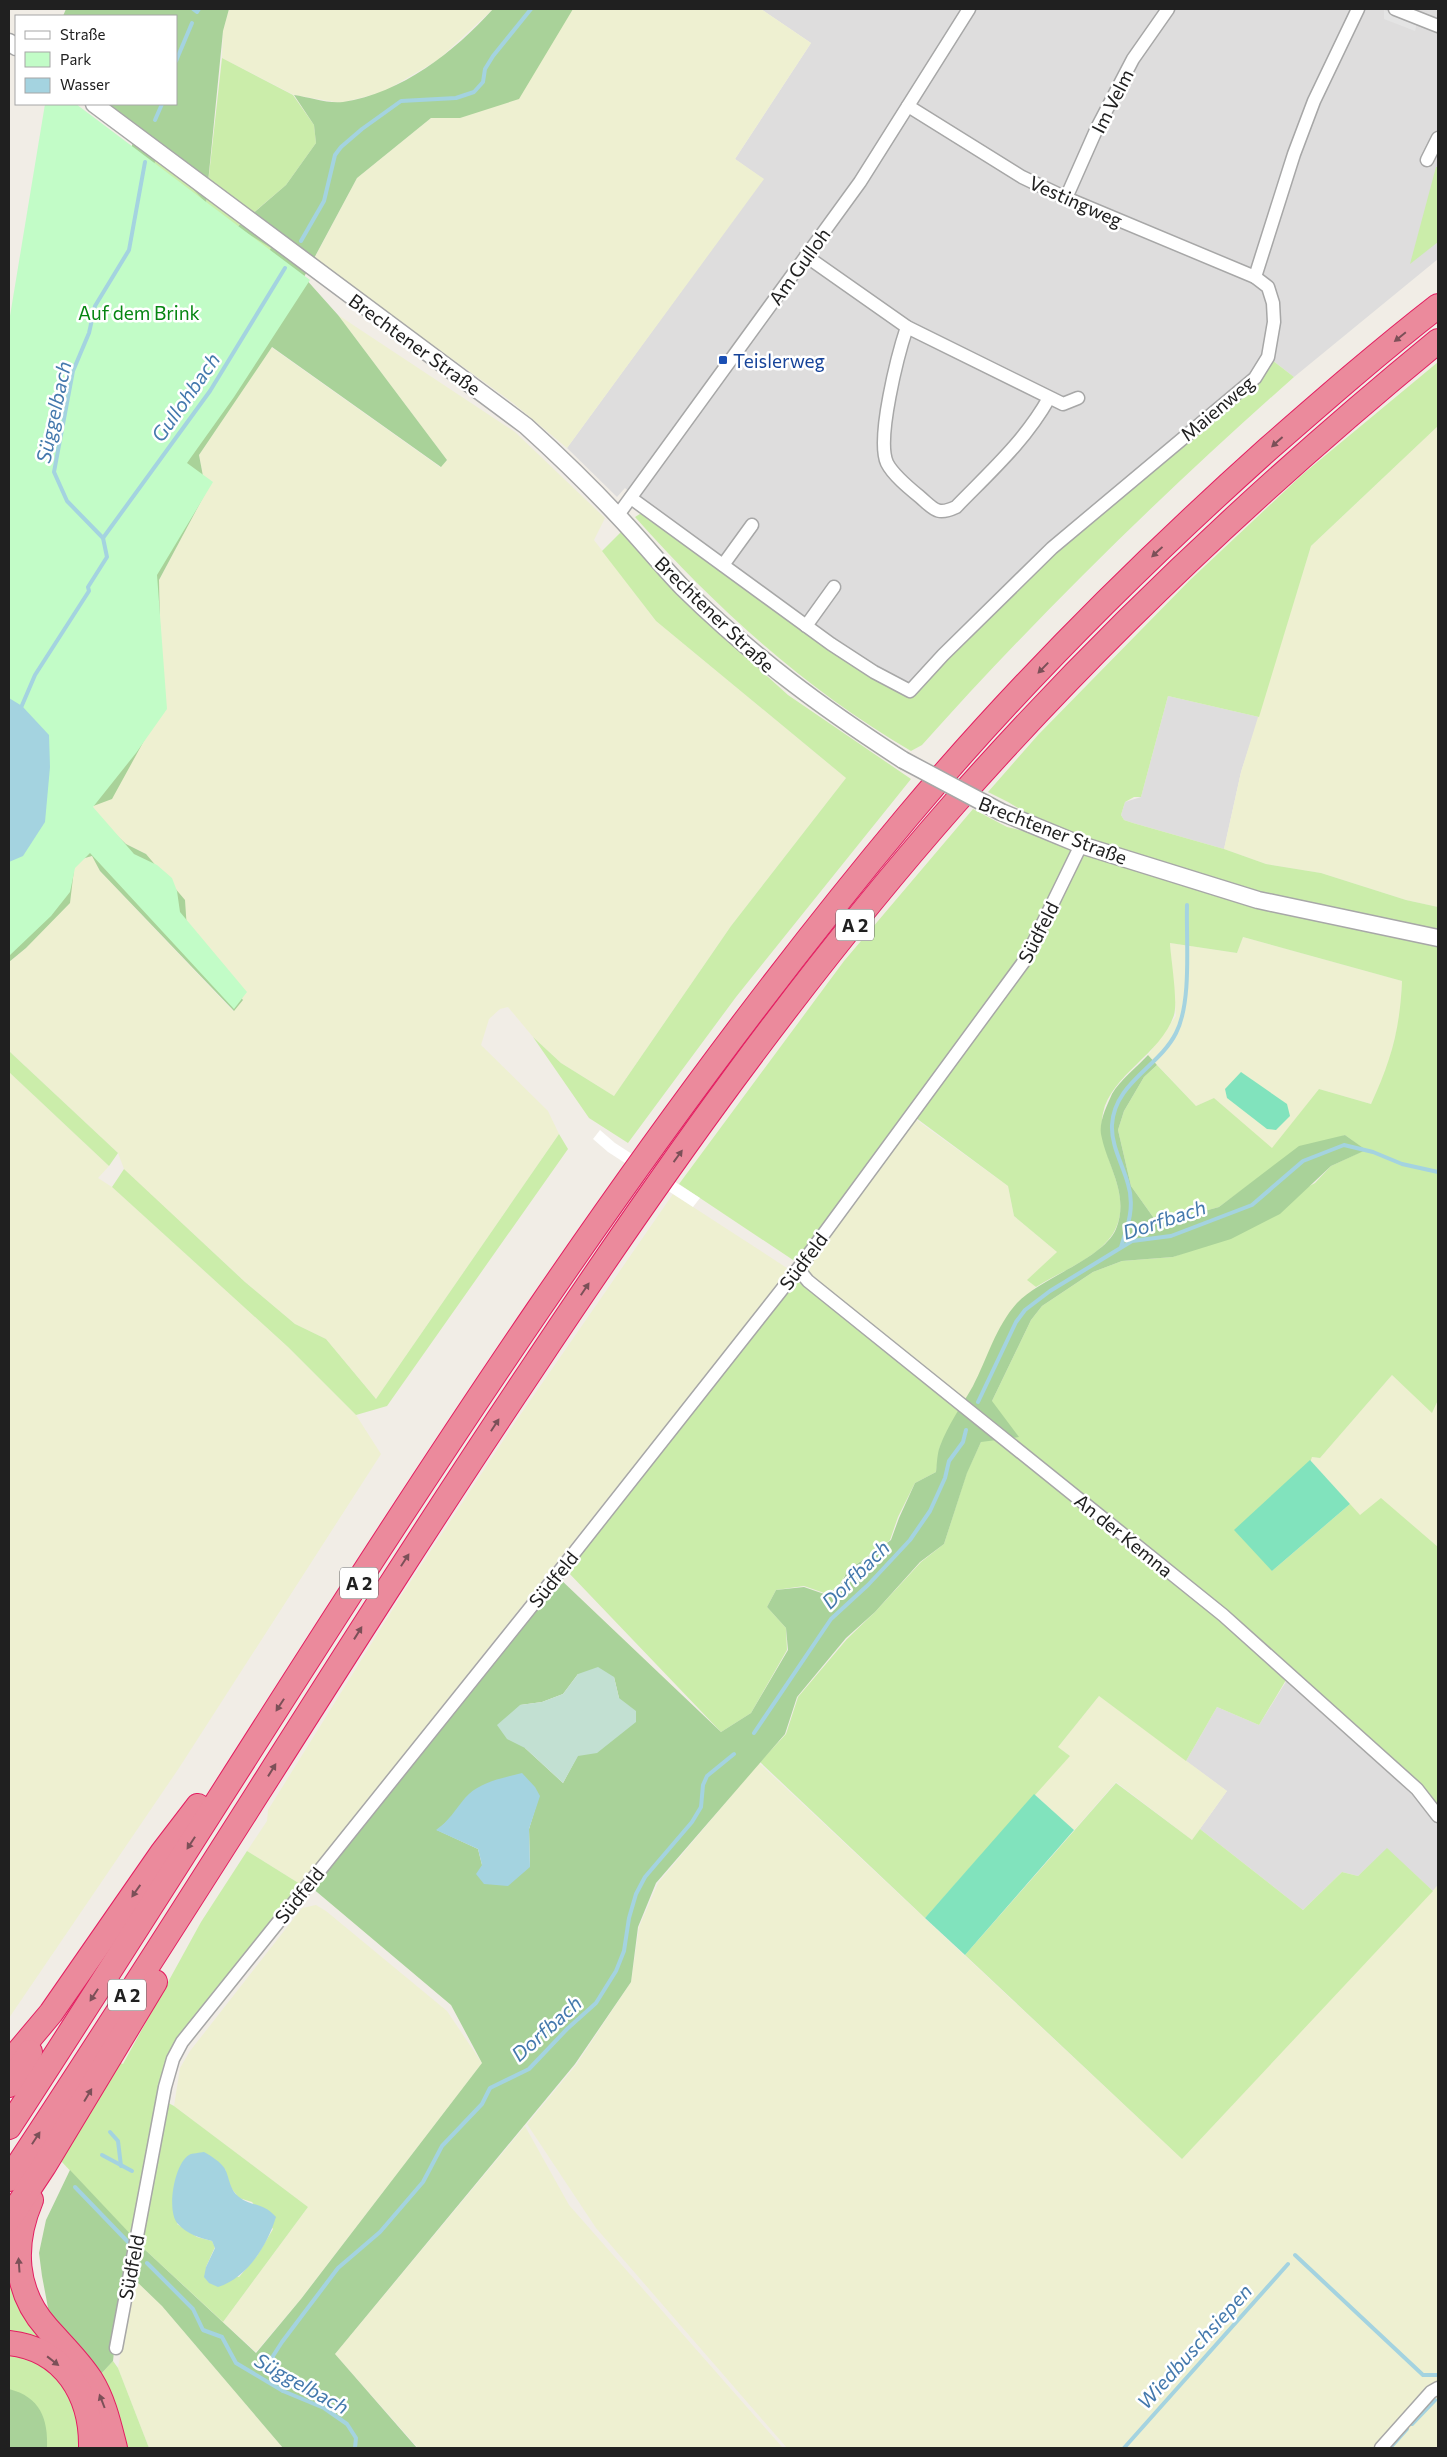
<svg xmlns="http://www.w3.org/2000/svg" width="1447" height="2457" font-family="Commissioner,sans-serif">
  <style>
    .residential { fill: #dedddd }
    .farmland { fill: #eef0d1 }
    .grass { fill: #cbedaa; fill-rule: evenodd }
    .forest { fill: #a9d299; fill-rule: evenodd }
    .wetland { fill: #c2e0d2 }
    .park { fill: #c2fcc7 }
    .pitch { fill: #81e3bd }
    .parking { fill: #e4e4e4 }
    .water { fill: #a4d3e0 }
    .pier { fill: #fff }
    .lines { fill: none; stroke-linecap: round; stroke-linejoin: round }
    .stream { stroke: #a4d3e0; stroke-width: 4 }
    .minor-casing { stroke: #a7a7a7; stroke-width: 15 }
    .tertiary-casing { stroke: #a7a7a7; stroke-width: 19 }
    .motorway-casing { stroke: #e31e61; stroke-width: 26 }
    .minor { stroke: #fff; stroke-width: 12 }
    .tertiary { stroke: #fff; stroke-width: 16 }
    .motorway { stroke: #eb8a9c; stroke-width: 24 }
    .tertiary-bridge-casing { stroke: #a7a7a7; stroke-width: 19; stroke-linecap: butt }
    .tertiary-bridge { stroke: #fff; stroke-width: 16 }
    .oneway { fill: #7b5058 }
    .transit-dot { fill: #1a4fb4; stroke: #fff; stroke-width: 2 }
    .labels { text-anchor: middle; dominant-baseline: central; stroke-width: 5; stroke-linejoin: round; paint-order: stroke }
    .shield { fill: #fff; stroke: #636363; stroke-width: 1 }
    .shield-label { font-size: 18px; font-weight: bold; fill: #202020 }
    .street-label { font-size: 19px; fill: #202020; stroke: #fff }
    .park-label { font-size: 19px; fill: #068511; stroke: #fff }
    .transit-label { font-size: 19px; fill: #164399; stroke: #fff; text-anchor: start }
    .water-label { font-size: 20px; font-style: italic; fill: #4479ad; stroke: #fff }
  </style>
  <rect width="100%" height="100%" fill="#f1ede6"/>
  <!-- residential -->
  <g class="residential">
    <polygon points="761,9 1438,9 1438,259 1294,377 1268,357 1255,378 910,691 898,685 648,509 625,488 617,497 567,448 763,179 735,159 811,43"/>
    <polygon points="1168,696 1259,717 1241,772 1224,849 1133,823 1124,820 1121,815 1125,802 1141,797"/>
    <polygon points="1290,1675 1438,1816 1438,1885 1433,1891 1387,1849 1358,1876 1342,1872 1303,1910 1200,1829 1227,1791 1186,1761 1217,1707 1259,1725"/>
  </g>
  <!-- farmland -->
  <g class="farmland">
    <polygon points="229,9 493,9 438,60 383,92 341,103 294,95 222,58 223,31"/>
    <polygon points="573,9 761,9 811,43 735,159 764,179 567,448 513,403 314,259 357,178 431,118 460,118"/>
    <polygon points="338,315 515,432 605,518 594,540 656,621 846,778 731,926 614,1096 561,1063 533,1037 508,1007 500,1009 489,1019 481,1045 548,1111 559,1134 376,1399 326,1339 295,1324 245,1282 124,1169 118,1153 9,1051 9,962 26,948 75,861 93,856 100,871 233,1011 243,1000 187,930 146,854 126,844 88,807 162,708 159,580 206,492 199,455 271,347 440,467 447,460"/>
    <polygon points="1438,426 1438,907 1406,900 1321,873 1266,864 1224,849 1241,772 1311,546"/>
    <polygon points="1243,937 1402,981 1400,1017 1387,1069 1371,1104 1319,1089 1272,1149 1214,1098 1196,1106 1148,1055 1176,1016 1170,943 1237,953"/>
    <polygon points="9,1072 109,1166 98,1178 112,1187 288,1347 356,1415 381,1454 179,1768 9,2018"/>
    <polygon points="911,1116 1008,1186 1014,1216 1057,1252 1028,1280 1036,1287 1018,1303 963,1405 816,1284 807,1266"/>
    <polygon points="673,1194 790,1270 300,1884 247,1851 267,1821 268,1810 401,1596 516,1421"/>
    <polygon points="1392,1375 1432,1412 1438,1400 1438,1547 1381,1499 1360,1516 1310,1460 1312,1457 1320,1458"/>
    <polygon points="1099,1696 1227,1791 1192,1840 1116,1782 1074,1830 1034,1794 1070,1756 1058,1747"/>
    <polygon points="759,1763 1182,2159 1438,1885 1438,2448 787,2448 596,2228 527,2124 576,2065 631,1982 639,1927 658,1883"/>
    <polygon points="316,1905 326,1911 447,2011 482,2063 300,2300 256,2352 223,2322 308,2207 174,2106 180,2068 190,2051 302,1908"/>
    <polygon points="525,2126 569,2205 783,2448 418,2448 335,2354"/>
    <polygon points="134,2279 162,2306 283,2448 149,2448 118,2368"/>
  </g>
  <!-- grass -->
  <g class="grass">
    <polygon points="222,58 293,95 314,125 316,143 286,185 238,226 272,248 189,384 149,176 159,153 206,202"/>
    <polygon points="1436,167 1438,167 1438,242 1410,264"/>
    <path d="M1268,357L1294,377C1163,493 1039,614 922,745L911,751C805,689 716,608 635,517L648,509L723,565L910,691L1052,548L1242,390Z"/>
    <path d="M1438,362V426L1311,546L1259,717L1168,696L1141,797H1134L1125,802L1121,815L1124,820L1133,823L1224,849L1266,864L1321,873L1406,900L1438,907V1400L1432,1413L1392,1375L1320,1458L1312,1457L1272,1571L1350,1504L1360,1515L1381,1498L1438,1547V1816L1289,1675L1259,1725L1217,1707L1186,1761L1099,1696L1058,1747L1070,1756L925,1918L760,1762L786,1734L798,1697L847,1639L875,1612L921,1562L944,1544L967,1472L981,1442L992,1401L1031,1320L1042,1306L1093,1272L1122,1261L1173,1257L1200,1247L1315,1183L1331,1166L1365,1150L1345,1135L1284,1159L1219,1207L1158,1224L1131,1186L1118,1130L1124,1111L1144,1077L1157,1065L1196,1106L1214,1098L1272,1148L1319,1089L1371,1104C1391,1061 1400,1029 1402,981L1243,937L1237,953L1170,943C1171,960 1178,1001 1174,1015C1162,1053 1111,1075 1103,1113C1094,1153 1135,1190 1115,1230C1101,1257 1061,1271 1036,1287L1027,1280L1057,1252L1014,1216L1008,1186L912,1115L1026,971L1077,855L1022,958L796,1262L679,1184L844,961L973,809L1007,827L1079,844L1008,802L988,792L1038,735L1189,581L1303,474Z"/>
    <polygon points="622,531 697,613 788,695 911,779 736,997 628,1143 589,1118 533,1037 561,1063 614,1096 731,926 846,778 656,621 602,551"/>
    <polygon points="9,1051 118,1153 109,1166 9,1072"/>
    <polygon points="559,1134 568,1149 387,1406 356,1415 288,1347 112,1187 124,1169 245,1282 295,1324 326,1339 376,1399"/>
    <polygon points="807,1266 816,1284 963,1405 940,1446 936,1472 915,1483 898,1517 890,1540 847,1571 840,1584 827,1594 804,1586 776,1590 767,1607 786,1628 787,1650 751,1713 721,1732 567,1571"/>
    <polygon points="1116,1783 1192,1840 1200,1829 1303,1910 1342,1872 1358,1876 1387,1848 1433,1891 1182,2159 965,1955"/>
    <path d="M247,1851L300,1884L178,2042L159,2098L174,2106L308,2207L223,2322L141,2246L61,2161L118,2062L123,2064L201,1922ZM225,2169L228,2184L239,2198L252,2202L273,2229L257,2256L239,2277L206,2267L215,2247L212,2241L197,2237L177,2224Z"/>
    <path d="M13,2230C9,2272 21,2307 50,2339C61,2351 74,2363 83,2376C97,2399 102,2423 109,2448H99C99,2435 100,2422 96,2409C86,2371 49,2338 9,2335V2237Z"/>
    <polygon points="9,2353 41,2362 58,2378 75,2404 80,2448 9,2448"/>
    <polygon points="113,2361 118,2368 149,2448 128,2448 100,2375"/>
  </g>
  <!-- forest -->
  <g class="forest">
    <path d="M66,9H229L223,31L206,203L159,153L149,176L189,384L271,248L237,227L286,185L316,143L314,125L294,95C309,97 328,104 343,102C402,93 454,52 493,9H573L519,99L460,118H431L357,178L304,277L338,315L447,460L441,467L272,347L199,455L206,492L159,580L162,708L112,799L88,808L126,844L146,854L185,900L187,930L243,1000L234,1011L100,871L92,856L75,861L70,903L26,948L9,962V862L134,134L94,104H176V16H63Z"/>
    <path d="M1148,1055L1157,1065L1144,1077L1124,1111L1118,1130L1131,1186L1158,1224L1219,1207L1299,1146L1345,1135L1366,1150L1331,1166L1280,1214L1231,1239L1173,1257L1122,1261L1093,1272L1042,1306L1031,1320L992,1401L1019,1437L981,1442L967,1473L944,1544L920,1562L875,1612L846,1638L797,1697L785,1734L656,1883L638,1927L631,1982L575,2064L335,2354L417,2448H283L162,2306L134,2279L141,2246L256,2353L301,2299L482,2063L451,2005L311,1887L559,1578L721,1732L751,1713L788,1650L786,1628L767,1607L776,1590L804,1587L827,1595L841,1584L847,1571L891,1540L899,1518L915,1483L936,1472C937,1464 937,1454 940,1446C948,1425 962,1405 973,1386C987,1359 996,1326 1017,1303C1042,1277 1103,1259 1116,1229C1130,1194 1107,1166 1101,1134C1099,1122 1107,1105 1112,1094C1120,1080 1137,1067 1148,1055ZM578,1674L614,1677L619,1698L578,1755L563,1783L525,1748L520,1705L542,1702L563,1694ZM539,1796L529,1829L530,1867L482,1865L478,1849L437,1830L449,1820Z"/>
    <polygon points="70,2170 136,2240 116,2333 113,2361 100,2375 49,2313 42,2276 39,2253 46,2220"/>
    <path d="M9,2389C40,2397 48,2418 47,2448H9Z"/>
  </g>
  <!-- wetland -->
  <polygon class="wetland" points="598,1667 614,1677 619,1698 636,1711 636,1722 597,1753 578,1756 563,1783 525,1748 507,1739 497,1725 520,1705 542,1702 563,1694 578,1674"/>
  <!-- park -->
  <polygon class="park" points="45,104 76,104 310,280 234,397 187,463 213,482 157,575 167,709 136,753 93,807 134,854 157,865 172,878 177,891 180,912 247,992 234,1009 90,853 75,868 70,892 51,916 9,956 9,322"/>
  <!-- pitch -->
  <g class="pitch">
    <polygon points="1241,1072 1287,1104 1290,1116 1276,1130 1267,1129 1227,1098 1225,1089"/>
    <polygon points="1310,1460 1350,1504 1272,1571 1234,1530"/>
    <polygon points="1034,1794 1074,1830 965,1955 925,1918"/>
  </g>
  <!-- parking -->
  <polygon class="parking" points="1384,10 1417,22 1415,31 1384,19"/>
  <!-- water -->
  <g class="water">
    <polygon points="9,698 22,706 49,735 50,767 45,822 23,856 9,862"/>
    <path d="M522,1773L535,1787L540,1796L529,1829L530,1867L508,1886L484,1884L476,1874L482,1865L478,1849L436,1830C449,1821 455,1810 465,1798C479,1782 502,1778 522,1773Z"/>
    <path d="M204,2152C211,2156 221,2162 225,2169C230,2179 229,2189 239,2197C252,2207 263,2202 276,2217C267,2246 247,2278 218,2287L209,2283L204,2277L206,2267L215,2248L212,2241C200,2238 187,2234 178,2224C166,2212 174,2164 189,2155C192,2153 200,2153 204,2152Z"/>
  </g>
  <!-- pier -->
  <polygon class="pier" points="600,1130 615,1143 700,1198 693,1207 608,1152 593,1139"/>
  <g class="lines">
    <!-- stream -->
    <g class="stream">
      <polyline points="193,9 197,12 199,9"/>
      <polyline points="176,61 192,23"/>
      <polyline points="155,120 162,104"/>
      <polyline points="301,241 324,201 335,155 341,147 362,129 401,101 456,98 474,92 483,82 485,69 493,56 531,9"/>
      <polyline points="103,538 210,391 285,268"/>
      <polyline points="20,710 35,675 89,591 88,587 107,557 103,538 67,501 54,472 73,371 89,333 95,306 129,250 145,162"/>
      <path d="M1121,1247C1128,1226 1135,1206 1128,1184C1123,1165 1111,1146 1112,1125C1114,1083 1159,1067 1176,1033C1192,1002 1186,941 1187,905"/>
      <polyline points="978,1402 1016,1322 1025,1310 1050,1291 1132,1241 1171,1236 1252,1205 1303,1161 1344,1145 1373,1152 1402,1164 1438,1172"/>
      <polyline points="754,1733 831,1619 868,1585 910,1540 930,1511 945,1478 949,1461 963,1442 966,1430"/>
      <polyline points="110,2132 118,2141 121,2166"/>
      <polyline points="102,2155 132,2171"/>
      <polyline points="75,2187 128,2242"/>
      <polyline points="1295,2255 1423,2375 1438,2375"/>
      <polyline points="147,2263 193,2309 203,2330 222,2337 236,2363 283,2391 324,2408 347,2424 356,2438 355,2448"/>
      <polyline points="283,2391 273,2369 273,2356 282,2342 338,2268 380,2232 423,2182 442,2146 482,2104 490,2088 529,2069 567,2029 596,2003 616,1971 624,1951 629,1918 636,1894 645,1877 692,1822 701,1807 703,1785 707,1776 734,1754"/>
      <polyline points="1412,2424 1435,2400"/>
      <polyline points="1124,2448 1288,2264"/>
      <polyline points="1390,2448 1407,2429"/>
    </g>
    <defs>
      <g id="minor">
        <polyline points="1395,9 1438,26"/>
        <polyline points="908,106 1022,177 1066,198 1255,277"/>
        <polyline points="1427,160 1438,138"/>
        <polyline points="1066,198 1097,128 1133,59 1168,9"/>
        <polyline points="806,256 907,327 1063,404 1078,398"/>
        <path d="M907,327C898,354 876,439 887,463C893,475 909,488 920,497C934,509 937,516 956,507C990,472 1025,441 1049,398"/>
        <polyline points="631,498 831,644 874,672 910,691 943,655 1052,548 1255,378 1268,357 1274,322 1273,303 1268,287 1255,277 1294,154 1314,101 1358,9"/>
        <polyline points="618,515 860,182 969,9"/>
        <polyline points="723,565 752,525"/>
        <polyline points="806,626 834,587"/>
        <polyline points="798,1269 808,1281 1223,1615 1417,1789 1438,1816"/>
        <polyline points="116,2348 165,2087 173,2059 182,2042 559,1572 798,1269 1025,960 1081,845"/>
        <polyline points="1381,2448 1431,2392 1438,2388"/>
      </g>
      <g id="tertiary">
        <polyline points="9,42 16,47"/>
        <path d="M94,104L526,426C558,455 589,485 618,516C640,539 660,564 682,587C752,656 821,707 903,760"/>
        <polyline points="1001,812 1081,845 1258,900 1438,938"/>
      </g>
      <g id="motorway">
        <polyline points="9,2063 51,2013 162,1853 198,1806"/>
        <polyline points="9,2085 30,2052"/>
        <path d="M9,2127C298,1683 567,1223 908,816C1018,685 1141,563 1268,449C1324,400 1380,351 1438,306"/>
        <path d="M9,2179C187,1911 353,1636 532,1369C662,1173 799,980 954,804C1103,635 1265,483 1438,341"/>
        <path d="M31,2200C12,2245 14,2291 47,2328C62,2345 79,2361 91,2380C104,2401 109,2425 115,2448"/>
        <polyline points="9,2219 44,2166 155,1982"/>
        <path d="M9,2343C65,2349 92,2396 91,2448"/>
      </g>
    </defs>
    <!-- minor casing -->
    <use href="#minor" class="minor-casing"/>
    <!-- tertiary casing -->
    <use href="#tertiary" class="tertiary-casing"/>
    <!-- motorway casing -->
    <use href="#motorway" class="motorway-casing"/>
    <!-- minor -->
    <use href="#minor" class="minor"/>
    <!-- tertiary -->
    <use href="#tertiary" class="tertiary"/>
    <!-- motorway -->
    <use href="#motorway" class="motorway"/>
    <defs>
      <polyline id="tertiary-bridge" points="903,760 1001,812"/>
    </defs>
    <!-- tertiary-bridge casing -->
    <use href="#tertiary-bridge" class="tertiary-bridge-casing"/>
    <!-- tertiary-bridge -->
    <use href="#tertiary-bridge" class="tertiary-bridge"/>
  </g>
  <!-- one-way arrows -->
  <defs><path id="oneway-solid" d="M-6-.8H1V-3.2L6.5 0L1 3.2V.8H-6Z" transform="scale(1.25)"/></defs>
  <g class="oneway">
    <use href="#oneway-solid" transform="translate(1400 337) rotate(141)"/>
    <use href="#oneway-solid" transform="translate(1277 442) rotate(138)"/>
    <use href="#oneway-solid" transform="translate(1157 552) rotate(137)"/>
    <use href="#oneway-solid" transform="translate(1043 668) rotate(134)"/>
    <use href="#oneway-solid" transform="translate(678 1156) rotate(-54)"/>
    <use href="#oneway-solid" transform="translate(585 1289) rotate(-56)"/>
    <use href="#oneway-solid" transform="translate(495 1425) rotate(-57)"/>
    <use href="#oneway-solid" transform="translate(405 1560) rotate(-57)"/>
    <use href="#oneway-solid" transform="translate(358 1633) rotate(-58)"/>
    <use href="#oneway-solid" transform="translate(280 1705) rotate(123)"/>
    <use href="#oneway-solid" transform="translate(272 1770) rotate(-58)"/>
    <use href="#oneway-solid" transform="translate(191 1843) rotate(123)"/>
    <use href="#oneway-solid" transform="translate(136 1891) rotate(125)"/>
    <use href="#oneway-solid" transform="translate(94 1995) rotate(123)"/>
    <use href="#oneway-solid" transform="translate(88 2095) rotate(-59)"/>
    <use href="#oneway-solid" transform="translate(36 2138) rotate(-57)"/>
    <use href="#oneway-solid" transform="translate(19 2265) rotate(-94)"/>
    <use href="#oneway-solid" transform="translate(53 2361) rotate(38)"/>
    <use href="#oneway-solid" transform="translate(102 2401) rotate(-111)"/>
  </g>
  <!-- markers -->
  <rect class="transit-dot" x="718" y="355" width="10" height="10" rx="2.5"/>
  <g class="labels">
    <!-- shield labels -->
    <g class="shield">
      <rect x="836" y="909.5" width="38" height="31" rx="4"/>
      <rect x="340" y="1567.5" width="38" height="31" rx="4"/>
      <rect x="108" y="1979.5" width="38" height="31" rx="4"/>
    </g>
    <g class="shield-label">
      <text x="855" y="925">A 2</text>
      <text x="359" y="1583">A 2</text>
      <text x="127" y="1995">A 2</text>
    </g>
    <!-- street labels -->
    <g class="street-label">
      <text transform="translate(1112 101) rotate(-63)">Im Velm</text>
      <text transform="translate(1076 201) rotate(24)">Vestingweg</text>
      <text transform="translate(799 266) rotate(-54)">Am Gulloh</text>
      <text transform="translate(415 344) rotate(36)">Brechtener Straße</text>
      <text transform="translate(1217 408) rotate(-40)">Maienweg</text>
      <text transform="translate(715 614) rotate(44)">Brechtener Straße</text>
      <text transform="translate(1053 830) rotate(21)">Brechtener Straße</text>
      <text transform="translate(1038 932) rotate(-63)">Südfeld</text>
      <text transform="translate(803 1261) rotate(-53)">Südfeld</text>
      <text transform="translate(1124 1535) rotate(39)">An der Kemna</text>
      <text transform="translate(553 1579) rotate(-51)">Südfeld</text>
      <text transform="translate(299 1895) rotate(-51)">Südfeld</text>
      <text transform="translate(131 2267) rotate(-79)">Südfeld</text>
    </g>
    <!-- park labels -->
    <g class="park-label">
      <text x="139" y="312">Auf dem Brink</text>
    </g>
    <!-- transit labels -->
    <g class="transit-label">
      <text x="733" y="360">Teislerweg</text>
    </g>
    <!-- water labels -->
    <g class="water-label">
      <text transform="translate(185 397) rotate(-55)">Gullohbach</text>
      <text transform="translate(53 412) rotate(-78)">Süggelbach</text>
      <text transform="translate(1164 1219) rotate(-18)">Dorfbach</text>
      <text transform="translate(855 1574) rotate(-45)">Dorfbach</text>
      <text transform="translate(546 2028) rotate(-42)">Dorfbach</text>
      <text transform="translate(1194 2346) rotate(-48)">Wiedbuschsiepen</text>
      <text transform="translate(302 2383) rotate(29)">Süggelbach</text>
    </g>
  </g>
  <!-- border -->
  <rect width="1447" height="2457" fill="none" stroke="#202020" stroke-width="20"/>
  <!-- legend -->
  <rect x="15" y="15" width="162" height="90" fill="#ffffff" stroke="#a6a6a6"/>
  <rect x="25" y="31" width="25" height="8" fill="#ffffff" stroke="#a6a6a6"/>
  <text x="60" y="40" font-size="15" fill="#202020">Straße</text>
  <rect x="25" y="52" width="25" height="15" fill="#c2fcc7" stroke="#a6a6a6"/>
  <text x="60" y="65" font-size="15" fill="#202020">Park</text>
  <rect x="25" y="78" width="25" height="15" fill="#a4d3e0" stroke="#a6a6a6"/>
  <text x="60" y="90" font-size="15" fill="#202020">Wasser</text>
</svg>
